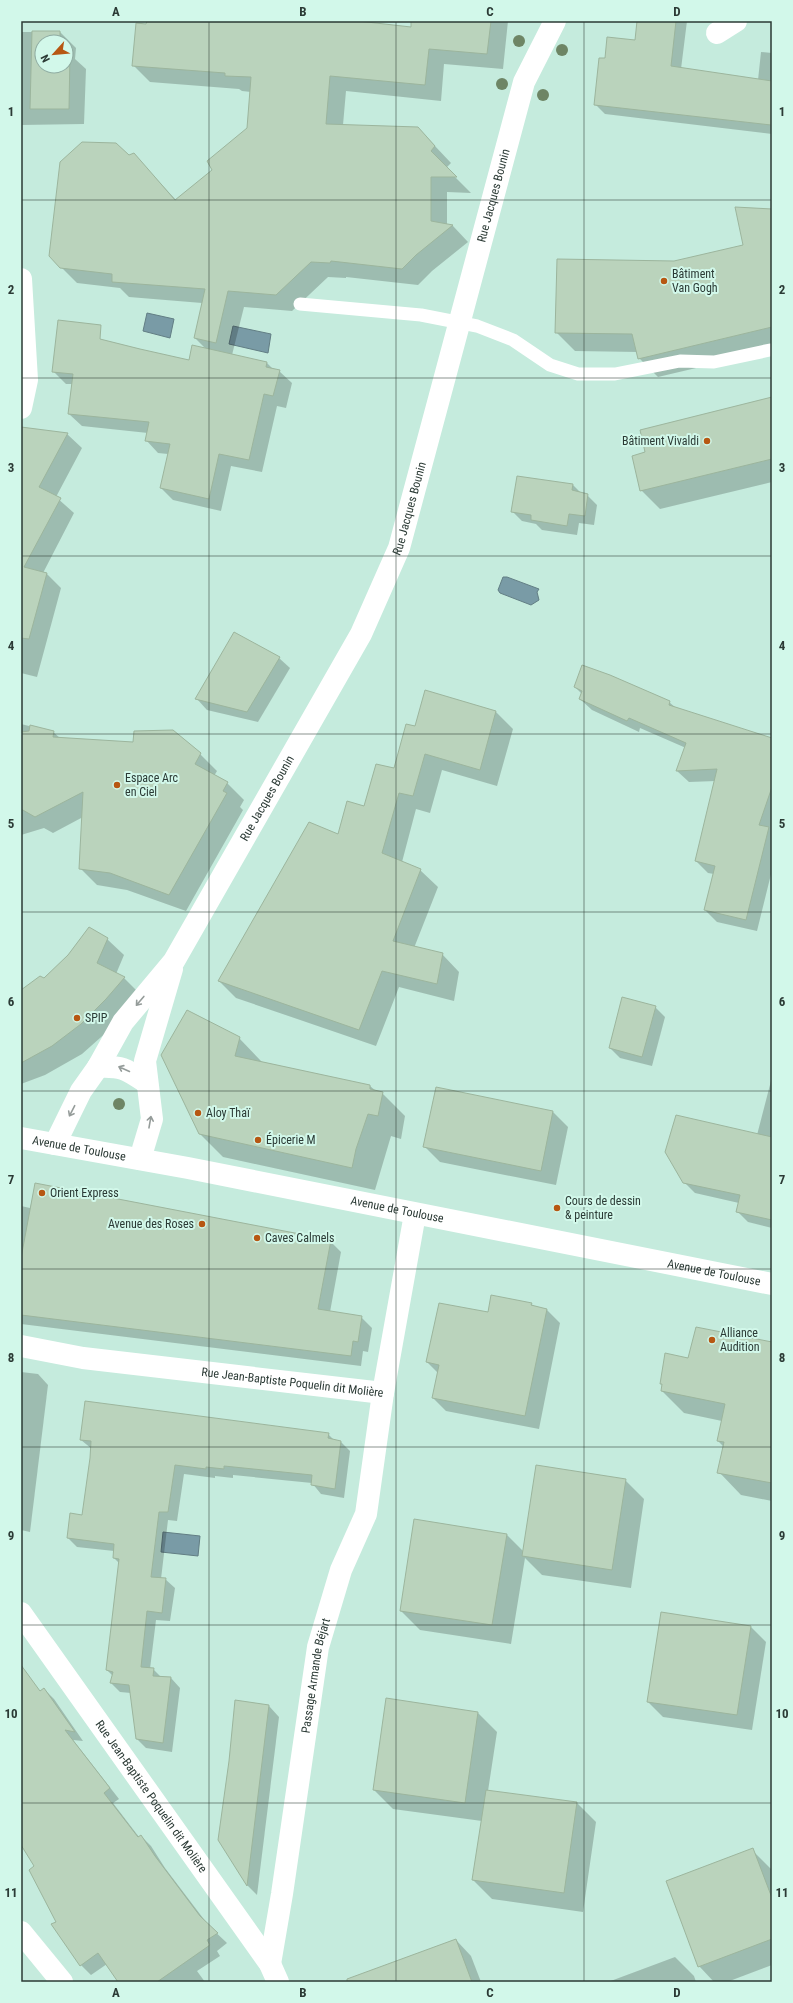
<svg xmlns="http://www.w3.org/2000/svg" width="793" height="2003" font-family="'Roboto Condensed',sans-serif">
  <style>
    .water { fill: #799ba6; stroke: #627e84 }
    .shadow { fill: #0003; fill-rule: evenodd }
    .building { fill: #bad3bc; stroke: #9cb59d }
    .lines { fill: none; stroke-linecap: round; stroke-linejoin: round }
    .service { stroke: #fff; stroke-width: 13 }
    .minor { stroke: #fff; stroke-width: 22 }
    .secondary { stroke: #fff; stroke-width: 22 }
    .tree { fill: #6e8565 }
    .oneway { stroke: #959c9a }
    .grid { fill: none; stroke: #2b3a35; stroke-width: 1; stroke-opacity: 0.55 }
    .poi-dot { fill: #b75712; stroke: #d2f8ea; stroke-width: 1.5 }
    .labels { text-anchor: middle; dominant-baseline: central; stroke-width: 4; stroke-linejoin: round; paint-order: stroke }
    .street-label { font-size: 12px; fill: #2b3a35; stroke: #d2f8ea }
    .poi-label { font-size: 12px; fill: #2b3a35; stroke: #d2f8ea; text-anchor: start }
    .neatline { fill: none; stroke: #2b3a35; stroke-width: 1.5 }
    .grid-label { font-size: 13px; text-anchor: middle; font-weight: bold; fill: #2b3a35 }
  </style>
  <rect width="100%" height="100%" fill="#c5ebdd"/>
  <!-- water -->
  <g class="water">
    <polygon points="147,313 174,319 170,338 143,331"/>
    <polygon points="233,326 271,334 268,353 229,344"/>
    <polygon points="503,577 507,577 539,589 537,592 539,600 531,605 500,593 498,590"/>
    <polygon points="163,1532 200,1536 198,1556 161,1552"/>
  </g>
  <!-- shadow -->
  <g class="shadow">
    <polygon points="151,21 348,21 412,28 412,21 508,21 503,69 444,64 441,101 346,91 343,125 418,128 451,163 446,168 471,193 447,192 447,225 453,226 468,242 432,271 418,285 346,277 346,278 328,277 292,311 244,307 232,355 267,363 273,369 279,371 292,383 286,408 277,406 262,472 231,466 221,511 173,500 161,488 168,454 158,453 146,440 148,433 82,426 69,414 73,384 66,384 53,371 190,361 207,350 195,338 202,303 129,297 120,288 77,283 50,256 129,157 133,154 176,200 214,170 248,129 251,92 242,91 239,89 150,82 134,66 137,23 151,25"/>
    <polygon points="638,21 687,21 681,69 758,80 761,52 772,53 772,134 605,114 595,104 606,59 636,41"/>
    <path d="M21,32H60L76,48L75,59L86,69L84,124L21,125ZM42,42H66V66H42Z"/>
    <polygon points="772,209 772,350 658,377 639,358 638,352 575,351 556,332 674,262 744,246"/>
    <polygon points="772,398 772,482 660,509 641,490 646,453"/>
    <polygon points="67,434 82,448 56,497 74,513 43,573 46,573 61,588 37,677 21,673 21,438"/>
    <polygon points="573,485 581,493 587,495 597,505 594,525 579,523 577,535 542,530 536,524 522,521 512,511"/>
    <polygon points="279,658 290,668 258,722 207,710 197,699"/>
    <polygon points="575,687 669,702 676,708 772,739 772,870 757,931 717,922 705,910 714,874 708,873 696,861 716,781 689,782 677,771 686,748 640,728 639,732 592,710 580,699 582,694"/>
    <polygon points="495,711 513,729 497,786 442,770 430,813 416,809 402,862 420,870 438,887 414,948 442,954 459,972 454,1001 399,987 376,1046 236,998 219,981 395,770 416,727"/>
    <polygon points="21,724 53,732 60,738 200,754 217,771 214,776 227,783 244,800 240,807 243,810 186,911 127,890 97,885 80,868 83,817 53,833 44,828 21,835"/>
    <polygon points="107,939 124,955 116,974 124,978 141,995 109,1030 82,1054 45,1075 21,1084 21,991 44,980"/>
    <polygon points="655,1007 665,1017 652,1066 620,1058 610,1048"/>
    <polygon points="239,1038 262,1062 370,1086 376,1091 382,1093 405,1116 401,1139 391,1136 375,1190 223,1157 200,1134"/>
    <polygon points="772,1077 772,1228 748,1222 737,1211 739,1203 695,1193 684,1182 757,1135"/>
    <polygon points="553,1112 568,1127 556,1185 440,1162 425,1147"/>
    <polygon points="36,1184 330,1241 341,1252 330,1312 361,1317 372,1328 368,1352 363,1351 361,1366 21,1324 21,1206 30,1208"/>
    <polygon points="531,1304 534,1306 547,1310 560,1323 539,1429 446,1411 433,1398 438,1373 427,1362 489,1313"/>
    <polygon points="772,1343 772,1501 741,1495 719,1472 724,1447 718,1441 722,1421 684,1413 662,1391 663,1386 661,1384"/>
    <polygon points="21,1372 38,1374 48,1385 30,1532 21,1530"/>
    <polygon points="328,1434 335,1441 341,1442 350,1451 344,1498 321,1494 312,1483 233,1475 233,1478 215,1476 215,1478 184,1474 177,1521 168,1520 161,1579 165,1579 175,1588 170,1621 156,1620 150,1669 153,1669 161,1677 171,1678 180,1688 172,1752 146,1748 137,1739 131,1693 120,1692 111,1683 113,1676 107,1670 120,1564 114,1558 114,1551 77,1547 68,1538 83,1516 92,1449 81,1440"/>
    <polygon points="625,1480 644,1499 631,1588 542,1575 525,1558 511,1644 420,1630 401,1611 506,1534 524,1552"/>
    <polygon points="662,1613 751,1627 766,1642 752,1730 663,1717 648,1702"/>
    <polygon points="21,1678 33,1684 41,1692 44,1689 54,1699 83,1741 73,1740 119,1799 113,1803 139,1837 141,1836 151,1846 165,1868 209,1926 227,1943 217,1951 220,1956 197,1971 205,1982 120,1982 107,1964 91,1975 81,1965 57,1922 36,1866 21,1844"/>
    <polygon points="269,1706 279,1717 257,1895 247,1885 219,1840"/>
    <polygon points="478,1713 497,1732 488,1791 577,1803 596,1822 583,1912 492,1899 473,1880 482,1821 393,1809 374,1790"/>
    <polygon points="752,1850 772,1870 772,1965 727,1982 714,1982 699,1966"/>
    <polygon points="456,1940 471,1956 481,1982 375,1982"/>
    <polygon points="675,1957 694,1976 696,1982 608,1982"/>
  </g>
  <!-- building -->
  <g class="building">
    <polygon points="147,21 358,21 411,27 411,21 491,21 487,54 429,49 425,85 330,76 326,124 418,127 435,146 431,151 457,177 431,177 431,221 453,225 416,255 402,269 331,261 330,263 311,262 276,295 228,291 216,343 194,338 205,289 112,282 112,274 60,268 49,256 60,162 82,142 116,143 129,155 134,153 175,200 212,170 207,161 247,128 251,77 225,76 225,73 132,66 136,23 146,24"/>
    <polygon points="637,21 676,21 671,66 772,81 771,125 594,105 599,58 605,58 607,37 635,40"/>
    <polygon points="32,31 60,31 60,42 42,42 42,66 66,66 66,52 70,52 69,109 30,109"/>
    <polygon points="735,207 772,209 772,327 638,359 632,334 555,333 557,259 674,261 743,245"/>
    <polygon points="58,320 101,325 100,339 140,349 189,360 192,345 267,362 266,367 280,370 273,396 264,394 249,460 219,454 209,499 160,488 170,444 145,441 149,422 68,414 73,374 52,372"/>
    <polygon points="772,397 772,459 640,491 632,456 645,452 640,430"/>
    <polygon points="21,427 68,433 39,487 61,498 24,567 47,573 29,639 21,638"/>
    <polygon points="517,476 573,484 572,490 588,494 585,516 569,514 567,526 531,520 531,515 511,512"/>
    <polygon points="234,632 280,657 247,712 195,699"/>
    <polygon points="582,665 610,675 670,701 669,705 772,738 772,787 759,825 769,827 746,920 704,910 715,866 695,861 717,769 676,771 686,743 629,718 627,721 579,699 582,691 574,687"/>
    <polygon points="425,690 496,711 480,770 425,754 413,796 399,793 382,853 421,869 393,941 443,953 437,984 382,971 359,1030 218,981 309,822 338,834 347,801 364,806 376,764 394,768 406,724 415,726"/>
    <polygon points="30,725 54,731 53,737 133,742 134,731 173,730 201,753 195,764 228,782 223,791 227,793 169,895 110,873 79,869 83,792 35,817 21,809 21,732 29,731"/>
    <polygon points="89,927 108,938 97,963 125,977 106,999 81,1024 52,1046 21,1063 21,990 40,976 44,978 68,955"/>
    <polygon points="622,997 656,1006 642,1057 609,1048"/>
    <polygon points="187,1010 240,1037 235,1056 370,1085 370,1089 383,1092 378,1116 368,1114 356,1149 352,1168 199,1134 161,1055"/>
    <polygon points="436,1087 553,1111 541,1171 423,1147"/>
    <polygon points="676,1115 772,1137 772,1220 736,1212 740,1195 683,1183 665,1152"/>
    <polygon points="35,1183 331,1240 318,1309 362,1316 358,1342 353,1341 351,1356 21,1315 21,1258"/>
    <polygon points="491,1295 532,1303 531,1305 547,1309 525,1416 432,1398 439,1365 426,1362 439,1303 488,1312"/>
    <polygon points="696,1327 772,1342 772,1483 717,1473 724,1442 717,1441 725,1404 661,1391 662,1384 660,1384 665,1353 688,1358"/>
    <polygon points="85,1401 329,1433 328,1438 341,1441 335,1489 311,1485 312,1475 224,1466 224,1469 206,1467 206,1469 175,1465 168,1512 159,1512 151,1577 166,1578 162,1613 147,1611 141,1667 154,1668 153,1676 171,1677 163,1743 136,1739 129,1685 110,1683 113,1672 106,1670 119,1559 113,1558 114,1544 67,1538 70,1513 82,1515 90,1458 91,1441 80,1440"/>
    <polygon points="536,1465 626,1479 612,1570 522,1556"/>
    <polygon points="414,1519 507,1534 492,1625 400,1611"/>
    <polygon points="661,1612 751,1626 737,1715 647,1702"/>
    <polygon points="21,1665 40,1691 44,1688 75,1732 65,1730 110,1788 104,1793 138,1837 141,1835 155,1856 200,1916 218,1933 207,1940 210,1945 157,1982 118,1982 98,1953 80,1966 51,1924 56,1922 29,1870 34,1866 21,1845"/>
    <polygon points="386,1698 478,1712 465,1803 373,1790"/>
    <polygon points="235,1700 269,1705 247,1886 218,1840 229,1761"/>
    <polygon points="486,1790 577,1802 564,1893 472,1880"/>
    <polygon points="753,1848 772,1898 772,1939 698,1967 666,1881"/>
    <polygon points="456,1939 472,1982 347,1982 347,1979"/>
  </g>
  <g class="lines">
    <!-- service -->
    <polyline class="service" points="300,304 421,315 477,326 513,340 550,365 578,374 615,374 680,361 714,362 770,350"/>
    <!-- minor -->
    <g class="minor">
      <polyline points="717,33 736,21"/>
      <polyline points="21,279 27,380 21,408"/>
      <path d="M98,1067C123,1066 126,1069 147,1083"/>
      <path id="s1" d="M55,1144L81,1091L98,1067L123,1022L174,961L361,634L399,548L524,82L555,21"/>
      <polyline points="140,1159 152,1119 145,1061 172,969"/>
      <path id="s2" d="M21,1346L83,1358L383,1393"/>
      <path id="s3" d="M21,1613L270,1964L278,1982"/>
      <polyline points="21,1932 62,1982"/>
      <path id="s4" d="M270,1964L282,1894L318,1647L341,1570L366,1514L383,1393L415,1214"/>
    </g>
    <!-- secondary -->
    <path class="secondary" id="s5" d="M21,1138L188,1168L772,1284"/>
  </g>
  <!-- trees -->
  <g class="tree">
    <circle cx="519" cy="41" r="6"/>
    <circle cx="562" cy="50" r="6"/>
    <circle cx="502" cy="84" r="6"/>
    <circle cx="543" cy="95" r="6"/>
    <circle cx="119" cy="1104" r="6"/>
  </g>
  <!-- one-way arrows -->
  <defs><path id="oneway-shaft" d="M-6 0H5M1.5-3L5.5 0L1.5 3" fill="none" stroke-width="1.6" stroke-linecap="round" stroke-linejoin="round"/></defs>
  <g class="oneway">
    <use href="#oneway-shaft" transform="translate(140 1001) rotate(130)"/>
    <use href="#oneway-shaft" transform="translate(124 1069) rotate(-156)"/>
    <use href="#oneway-shaft" transform="translate(72 1111) rotate(117)"/>
    <use href="#oneway-shaft" transform="translate(150 1122) rotate(-80)"/>
  </g>
  <!-- grid -->
  <path class="grid" d="M209,21V1982M396,21V1982M584,21V1982M21,200H772M21,378H772M21,556H772M21,734H772M21,912H772M21,1091H772M21,1269H772M21,1447H772M21,1625H772M21,1803H772"/>
  <!-- markers -->
  <g class="poi-dot">
    <circle cx="664" cy="281" r="4"/>
    <circle cx="707" cy="441" r="4"/>
    <circle cx="117" cy="785" r="4"/>
    <circle cx="77" cy="1018" r="4"/>
    <circle cx="198" cy="1113" r="4"/>
    <circle cx="258" cy="1140" r="4"/>
    <circle cx="42" cy="1193" r="4"/>
    <circle cx="557" cy="1208" r="4"/>
    <circle cx="202" cy="1224" r="4"/>
    <circle cx="257" cy="1238" r="4"/>
    <circle cx="712" cy="1340" r="4"/>
  </g>
  <g class="labels">
    <!-- street labels -->
    <g class="street-label">
      <text stroke="none"><textPath href="#s1" startOffset="1055">Rue Jacques Bounin</textPath></text>
      <text stroke="none"><textPath href="#s1" startOffset="731">Rue Jacques Bounin</textPath></text>
      <text stroke="none"><textPath href="#s1" startOffset="407">Rue Jacques Bounin</textPath></text>
      <text stroke="none"><textPath href="#s5" startOffset="59">Avenue de Toulouse</textPath></text>
      <text stroke="none"><textPath href="#s5" startOffset="383">Avenue de Toulouse</textPath></text>
      <text stroke="none"><textPath href="#s5" startOffset="706">Avenue de Toulouse</textPath></text>
      <text stroke="none"><textPath href="#s2" startOffset="274">Rue Jean-Baptiste Poquelin dit Molière</textPath></text>
      <text stroke="none"><textPath href="#s4" startOffset="292">Passage Armande Béjart</textPath></text>
      <text stroke="none"><textPath href="#s3" startOffset="225">Rue Jean-Baptiste Poquelin dit Molière</textPath></text>
    </g>
    <!-- poi labels -->
    <g class="poi-label">
      <text x="672" y="274">Bâtiment<tspan x="672" dy="14">Van Gogh</tspan></text>
      <text x="699" y="441" text-anchor="end">Bâtiment Vivaldi</text>
      <text x="125" y="778">Espace Arc<tspan x="125" dy="14">en Ciel</tspan></text>
      <text x="85" y="1018">SPIP</text>
      <text x="206" y="1113">Aloy Thaï</text>
      <text x="266" y="1140">Épicerie M</text>
      <text x="50" y="1193">Orient Express</text>
      <text x="565" y="1201">Cours de dessin<tspan x="565" dy="14">&amp; peinture</tspan></text>
      <text x="194" y="1224" text-anchor="end">Avenue des Roses</text>
      <text x="265" y="1238">Caves Calmels</text>
      <text x="720" y="1333">Alliance<tspan x="720" dy="14">Audition</tspan></text>
    </g>
  </g>
  <!-- border -->
  <rect width="793" height="2003" fill="none" stroke="#d2f8ea" stroke-width="44"/>
  <!-- north arrow -->
  <g transform="translate(54 54) rotate(243)"><circle r="19" fill="#d2f8ea" stroke="#8faca2"/>
  <path d="M0-3L7 15L0 10L-7 15Z" fill="#b75712"/>
  <text y="-6" font-size="11" font-weight="bold" text-anchor="middle" fill="#2b3a35">N</text>
  </g>
  <rect x="22" y="22" width="749" height="1959" class="neatline"/>
  <g class="grid-label">
    <text x="116" y="16">A</text>
    <text x="303" y="16">B</text>
    <text x="490" y="16">C</text>
    <text x="677" y="16">D</text>
    <text x="11" y="116">1</text>
    <text x="782" y="116">1</text>
    <text x="11" y="294">2</text>
    <text x="782" y="294">2</text>
    <text x="11" y="472">3</text>
    <text x="782" y="472">3</text>
    <text x="11" y="650">4</text>
    <text x="782" y="650">4</text>
    <text x="11" y="828">5</text>
    <text x="782" y="828">5</text>
    <text x="11" y="1006">6</text>
    <text x="782" y="1006">6</text>
    <text x="11" y="1184">7</text>
    <text x="782" y="1184">7</text>
    <text x="11" y="1362">8</text>
    <text x="782" y="1362">8</text>
    <text x="11" y="1540">9</text>
    <text x="782" y="1540">9</text>
    <text x="11" y="1718">10</text>
    <text x="782" y="1718">10</text>
    <text x="11" y="1897">11</text>
    <text x="782" y="1897">11</text>
    <text x="116" y="1997">A</text>
    <text x="303" y="1997">B</text>
    <text x="490" y="1997">C</text>
    <text x="677" y="1997">D</text>
  </g>
</svg>
